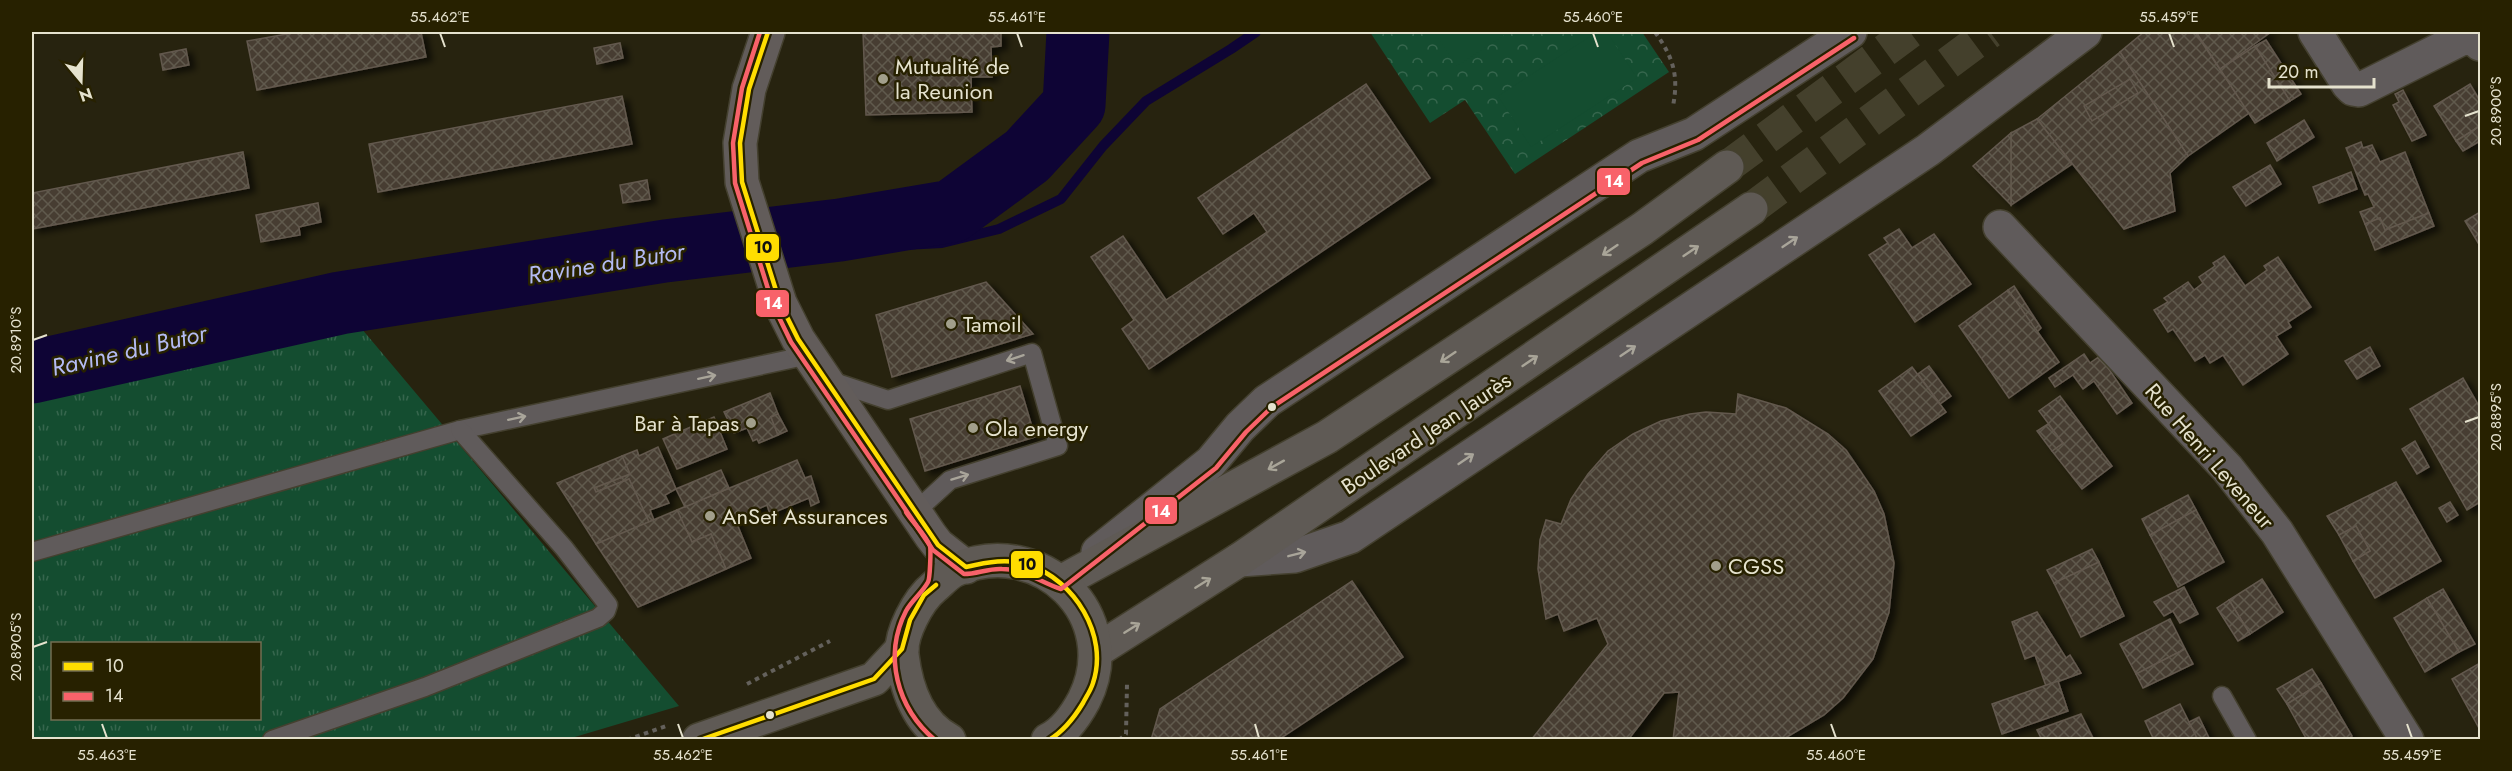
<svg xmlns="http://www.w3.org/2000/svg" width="2512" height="771" font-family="Jost,sans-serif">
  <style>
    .grass { fill: url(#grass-tufts); fill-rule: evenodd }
    .park { fill: url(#park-crowns) }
    .garden { fill: #144d30 }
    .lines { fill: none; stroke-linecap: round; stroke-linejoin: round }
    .stream { stroke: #0e0435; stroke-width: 10 }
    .river { stroke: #0e0435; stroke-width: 63 }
    .building { fill: url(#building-cross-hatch); stroke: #63594e; stroke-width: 1.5; filter: url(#shadow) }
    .primary-tunnel { stroke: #44402c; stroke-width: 33; stroke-dasharray: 33 16; stroke-linecap: butt }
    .lane-casing { stroke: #44402f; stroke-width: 21 }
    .street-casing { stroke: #44402f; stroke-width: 36 }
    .secondary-casing { stroke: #44402f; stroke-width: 36 }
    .primary-casing { stroke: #44402f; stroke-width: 36 }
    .path { stroke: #64615c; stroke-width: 4; stroke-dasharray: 4.5 4.5; stroke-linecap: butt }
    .lane { stroke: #605b5b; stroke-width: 18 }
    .street { stroke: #605b5b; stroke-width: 33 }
    .secondary { stroke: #625c5a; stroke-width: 33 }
    .primary { stroke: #5f5a55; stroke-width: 33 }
    .bus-1-casing { stroke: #272100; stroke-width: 9 }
    .bus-2-casing { stroke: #272100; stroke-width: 9 }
    .bus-1 { stroke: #fd0; stroke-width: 4.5 }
    .bus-2 { stroke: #f8626a; stroke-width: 4.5 }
    .oneway { stroke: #a9a59a }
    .oneway2 { stroke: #a9a598 }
    .ticks { fill: none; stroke: #e5e2ce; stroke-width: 2 }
    .poi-dot { fill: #a29f8b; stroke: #272100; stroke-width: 2 }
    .bus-dot { fill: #e5e2ce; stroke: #272100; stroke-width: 2 }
    .labels { text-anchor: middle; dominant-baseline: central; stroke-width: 5; stroke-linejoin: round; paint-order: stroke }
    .poi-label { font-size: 22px; fill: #e5e2ce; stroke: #272100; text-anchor: start }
    .street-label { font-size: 22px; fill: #e5e2ce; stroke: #272100 }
    .water-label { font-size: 24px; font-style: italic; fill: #b4bbf3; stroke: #272100 }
    .line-badge { stroke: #272100; stroke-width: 2 }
    .badge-label { font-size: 16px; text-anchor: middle; font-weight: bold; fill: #fff }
    .pale-badge-label { font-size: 16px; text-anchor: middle; font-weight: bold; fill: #111 }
    .neatline { fill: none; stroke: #e5e2ce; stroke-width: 2 }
    .ticks-label { font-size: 15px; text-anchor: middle; fill: #e5e2ce }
  </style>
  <defs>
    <pattern id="grass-tufts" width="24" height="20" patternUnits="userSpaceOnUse" patternTransform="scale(1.5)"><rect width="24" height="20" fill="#144d30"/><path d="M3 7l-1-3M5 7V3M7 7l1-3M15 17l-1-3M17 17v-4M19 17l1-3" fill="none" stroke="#36664d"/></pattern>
    <pattern id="park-crowns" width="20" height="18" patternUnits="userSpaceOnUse" patternTransform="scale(1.5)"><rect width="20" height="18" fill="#144d30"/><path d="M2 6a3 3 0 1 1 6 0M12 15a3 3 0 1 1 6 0" fill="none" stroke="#36664d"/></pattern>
    <pattern id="building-cross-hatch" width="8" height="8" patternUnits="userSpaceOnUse" patternTransform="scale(1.5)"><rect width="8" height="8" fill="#463e32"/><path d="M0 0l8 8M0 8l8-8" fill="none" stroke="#615a4e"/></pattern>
    <filter id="shadow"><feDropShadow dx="6" dy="4" stdDeviation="3" flood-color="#0009"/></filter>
  </defs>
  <rect width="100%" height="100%" fill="#27230f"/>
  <!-- grass -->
  <path class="grass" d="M340,303L679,706L568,739H32V372ZM52,644H260V718H52Z"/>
  <!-- park -->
  <polygon class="park" points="1370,32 1642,32 1669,72 1515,174 1465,100 1430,123"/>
  <!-- garden -->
  <g class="garden">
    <polygon points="1434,32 1509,32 1457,66"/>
    <polygon points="1597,32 1607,32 1637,78 1531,147 1498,96"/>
  </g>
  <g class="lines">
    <!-- stream -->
    <polyline class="stream" points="840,230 904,245 942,243 999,229 1061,199 1103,146 1146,101 1231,49 1256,32"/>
    <!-- river -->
    <polyline class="river" points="32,372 340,303 665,251 840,230 952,211 1027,156 1074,105 1078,32"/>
  </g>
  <!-- building -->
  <g class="building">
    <polygon points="298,32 421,32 426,57 257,90 247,41"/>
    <polygon points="863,32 1001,32 1001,46 991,47 992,77 971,77 972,112 866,115"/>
    <polygon points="2144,32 2195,32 2249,113 2188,156 2120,52"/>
    <polygon points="2196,32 2271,32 2220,69"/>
    <polygon points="2266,40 2301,94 2290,101 2255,46"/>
    <polygon points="620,43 623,58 597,64 594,48"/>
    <polygon points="2255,46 2290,101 2255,123 2220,69"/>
    <polygon points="186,49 189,65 163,70 160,54"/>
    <polygon points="2120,52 2188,156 2170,173 2175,211 2124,229 2037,119"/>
    <polygon points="2130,79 2138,93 2092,121 2084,106"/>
    <polygon points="1366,84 1430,178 1149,369 1122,329 1134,320 1091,257 1123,236 1166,300 1267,232 1254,213 1223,234 1198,198"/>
    <polygon points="2470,84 2480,101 2480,126 2456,141 2434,106"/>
    <polygon points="2403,90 2426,135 2412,141 2393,105 2399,102 2395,94"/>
    <polygon points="622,96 632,144 378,192 369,144"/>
    <polygon points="2037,119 2072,164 2011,205 2011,133"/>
    <polygon points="2304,120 2314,137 2277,161 2267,143"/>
    <polygon points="2480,126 2480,141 2463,151 2456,141"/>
    <polygon points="2011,133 2011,205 1973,166"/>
    <polygon points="2361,142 2363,148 2372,145 2380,162 2405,152 2429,213 2385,230 2380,218 2365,224 2360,212 2374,207 2368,194 2365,195 2346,148"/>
    <polygon points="243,152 249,188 32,229 32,193"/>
    <polygon points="2270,165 2281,184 2246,206 2233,187"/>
    <polygon points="2351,172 2357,189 2319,203 2313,187"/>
    <polygon points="647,180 650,199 623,203 620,185"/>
    <polygon points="318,203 321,222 299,227 300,235 261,242 256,215"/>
    <polygon points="2480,212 2480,246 2465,221"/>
    <polygon points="2429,213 2434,226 2375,250 2365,224 2380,218 2385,230"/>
    <polygon points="1899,229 1912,248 1934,234 1971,284 1915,322 1869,255 1888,243 1884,238"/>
    <polygon points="2224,256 2245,286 2267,270 2264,266 2278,257 2311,307 2288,322 2291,327 2276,336 2288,354 2243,385 2223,355 2210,363 2205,355 2195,361 2173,329 2168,332 2154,310 2168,302 2164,298 2188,282 2194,290 2203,283 2199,277 2215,266 2213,263"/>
    <polygon points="986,282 1033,334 892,377 876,315"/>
    <polygon points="2014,286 2041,328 2037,332 2008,290"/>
    <polygon points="2008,290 2059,362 2009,398 1959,326"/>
    <polygon points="2370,347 2380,366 2357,379 2345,361"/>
    <polygon points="2084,354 2090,363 2100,356 2132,403 2117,414 2094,381 2083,389 2073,375 2055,387 2049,378"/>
    <polygon points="1929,366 1951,396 1940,404 1918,374"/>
    <polygon points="1912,367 1946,412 1911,436 1879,391"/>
    <polygon points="2463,378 2480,408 2480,502 2467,510 2410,409"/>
    <polygon points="1020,386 1035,437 925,471 910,419"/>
    <polygon points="770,393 778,414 771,417 778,435 759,443 757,439 753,441 747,428 734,433 724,412"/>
    <polygon points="1738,394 1786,408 1828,434 1846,450 1874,491 1884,514 1894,563 1889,612 1873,659 1843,698 1824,715 1782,740 1673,740 1679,692 1664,693 1628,740 1531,740 1608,644 1597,618 1564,631 1558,614 1546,619 1538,569 1540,540 1546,520 1561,524 1571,499 1588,474 1608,451 1633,434 1661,421 1690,414 1706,412 1736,414"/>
    <polygon points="2060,396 2112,466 2082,489 2052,451 2063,443 2039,411"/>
    <polygon points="778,414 787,431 778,435 771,417"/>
    <polygon points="714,417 727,449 677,469 663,439"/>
    <polygon points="2048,424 2063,443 2052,451 2037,431"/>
    <polygon points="2415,441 2429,467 2417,474 2402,449"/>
    <polygon points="658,447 676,489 665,495 669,503 650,510 654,520 649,522 629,479 596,492 594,488 630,474 622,456 637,450 639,456"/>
    <polygon points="622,456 630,474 594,488 596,492 629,479 649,522 596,544 557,483"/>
    <polygon points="797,460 805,478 811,476 819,502 811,506 809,498 770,514 767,505 735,519 751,558 726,569 711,534 692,542 677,510"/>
    <polygon points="721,470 729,488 685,507 676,489"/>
    <polygon points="2396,482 2441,561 2375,598 2353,561 2370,551 2356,526 2339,535 2327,516"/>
    <polygon points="2188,495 2196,510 2150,535 2142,519"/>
    <polygon points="2450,502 2458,515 2447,522 2439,508"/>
    <polygon points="677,510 692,542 711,534 726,569 638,607 596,544"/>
    <polygon points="2196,510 2224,562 2178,587 2150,535"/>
    <polygon points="2356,526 2370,551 2353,561 2339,535"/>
    <polygon points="2092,549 2099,562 2054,583 2047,570"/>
    <polygon points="2099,562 2124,616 2081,637 2054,583"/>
    <polygon points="2262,579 2283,612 2250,634 2229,600"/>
    <polygon points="1352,581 1403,657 1278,740 1151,740 1160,709"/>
    <polygon points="2184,587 2198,614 2180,623 2173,611 2164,616 2154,602"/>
    <polygon points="2443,589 2475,644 2459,652 2427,598"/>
    <polygon points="2427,598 2459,652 2425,672 2394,618"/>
    <polygon points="2229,600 2250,634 2238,641 2217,608"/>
    <polygon points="2037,612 2066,658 2070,655 2081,673 2046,686 2035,655 2025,659 2012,622"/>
    <polygon points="2170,619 2185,649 2136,674 2120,644"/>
    <polygon points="2185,649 2193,664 2143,688 2136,674"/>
    <polygon points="2480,663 2480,730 2452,679"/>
    <polygon points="2312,669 2321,683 2287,704 2277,689"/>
    <polygon points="2058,681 2068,711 2002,734 1992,704"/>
    <polygon points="2321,683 2352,736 2347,740 2307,740 2287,704"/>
    <polygon points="2180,704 2198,740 2154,740 2145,721"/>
    <polygon points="2081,714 2094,740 2042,740 2037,730"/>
    <polygon points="2199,717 2210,740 2198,740 2189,722"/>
  </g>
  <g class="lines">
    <!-- primary-tunnel -->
    <g class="primary-tunnel">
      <polyline points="1727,167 1910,32"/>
      <polyline points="1751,209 1990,32"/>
    </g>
    <defs>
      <g id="lane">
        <polyline points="828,380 888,400 1032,353 1058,446 950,480 915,512"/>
        <polyline points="32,552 460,430 809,355"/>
        <polyline points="2222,696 2247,740"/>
        <polyline points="272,740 425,687 598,618 606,611 608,605 564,548 460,430"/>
      </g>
      <g id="street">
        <polyline points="2315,32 2348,84 2353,89 2359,90 2463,38 2475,39 2480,44"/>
        <polyline points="2000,227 2227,468 2277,532 2407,740"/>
        <polyline points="1098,552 1211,462 1240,427 1267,401 1639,156 1694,134 1850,32"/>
        <polyline points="1239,560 1295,556 1350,537 1928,150 2085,32"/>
      </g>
      <polyline id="secondary" points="768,32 749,89 740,143 742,182 780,303 798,339 931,536 938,545 966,567"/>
      <g id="primary">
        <polyline points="1061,582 1327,437 1642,229 1727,167"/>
        <polyline points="1096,651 1239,560 1751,209"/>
        <polyline points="699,740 874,679 902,649"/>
        <path d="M949,740C917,723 906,688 902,655C900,634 918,600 934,587C940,582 948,573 955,570C1040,532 1126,616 1084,700C1076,715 1065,732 1048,740"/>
      </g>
    </defs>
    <!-- lane casing -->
    <use href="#lane" class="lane-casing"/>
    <!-- street casing -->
    <use href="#street" class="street-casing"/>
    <!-- secondary casing -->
    <use href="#secondary" class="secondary-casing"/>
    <!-- primary casing -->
    <use href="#primary" class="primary-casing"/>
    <!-- path -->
    <g class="path">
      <path d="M1655,32C1673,57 1679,75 1673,106"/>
      <polyline points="747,684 830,641"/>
      <polyline points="627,740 669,725"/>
      <polyline points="1119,740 1126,734 1127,684"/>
    </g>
    <!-- lane -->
    <use href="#lane" class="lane"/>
    <!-- street -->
    <use href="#street" class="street"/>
    <!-- secondary -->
    <use href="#secondary" class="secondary"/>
    <!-- primary -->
    <use href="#primary" class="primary"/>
    <defs>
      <g id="bus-1">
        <path d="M768,32L749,89L740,143L742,182L780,303L798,339L938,545L966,567C987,562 1008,558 1029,565C1074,580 1109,635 1093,683C1091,690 1086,697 1083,703C1074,718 1064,731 1049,740"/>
        <polyline points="700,740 874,679 902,649 910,620 924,595 936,585"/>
      </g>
      <g id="bus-2">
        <path d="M760,32L742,88L733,143L735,183L773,305L791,342L933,550L964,574C977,574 989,568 1002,569C1025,569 1041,583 1061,589L1216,468L1246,432L1272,407L1642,163L1698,140L1854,38"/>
        <path d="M906,512C913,523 925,534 930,546C931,550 930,579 928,582C922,593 912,600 906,611C883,656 897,708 935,740"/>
      </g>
    </defs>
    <!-- bus-1 casing -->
    <use href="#bus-1" class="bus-1-casing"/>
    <!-- bus-2 casing -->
    <use href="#bus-2" class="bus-2-casing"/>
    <!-- bus-1 -->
    <use href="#bus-1" class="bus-1"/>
    <!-- bus-2 -->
    <use href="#bus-2" class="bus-2"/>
  </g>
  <!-- one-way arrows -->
  <defs><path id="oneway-shaft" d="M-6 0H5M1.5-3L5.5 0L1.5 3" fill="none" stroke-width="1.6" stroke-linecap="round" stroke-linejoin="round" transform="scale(1.5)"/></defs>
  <g class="oneway">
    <use href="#oneway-shaft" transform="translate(1790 242) rotate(-34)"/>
    <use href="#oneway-shaft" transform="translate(1628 351) rotate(-34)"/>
    <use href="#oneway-shaft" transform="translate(1015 358) rotate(162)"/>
    <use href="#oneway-shaft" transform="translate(707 377) rotate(-12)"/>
    <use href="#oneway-shaft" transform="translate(517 418) rotate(-12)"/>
    <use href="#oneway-shaft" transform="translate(1466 459) rotate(-34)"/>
    <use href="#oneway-shaft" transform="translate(960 477) rotate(-17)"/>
    <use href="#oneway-shaft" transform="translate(1297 554) rotate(-14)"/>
  </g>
  <g class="oneway2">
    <use href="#oneway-shaft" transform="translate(1610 250) rotate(146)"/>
    <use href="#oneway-shaft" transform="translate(1691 251) rotate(-34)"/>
    <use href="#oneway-shaft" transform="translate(1448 357) rotate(146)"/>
    <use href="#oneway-shaft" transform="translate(1530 361) rotate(-34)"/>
    <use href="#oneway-shaft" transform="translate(1276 465) rotate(151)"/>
    <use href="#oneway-shaft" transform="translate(1203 583) rotate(-32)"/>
    <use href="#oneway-shaft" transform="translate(1132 628) rotate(-32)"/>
  </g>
  <!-- ticks -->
  <path class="ticks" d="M440,33L445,47M1017,33L1022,47M1593,33L1598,47M2169,33L2174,47M2465,116L2479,111M33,340L47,335M2465,422L2479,417M33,647L47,642M102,724L107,738M678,724L683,738M1255,724L1259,738M1831,724L1836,738M2407,724L2412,738"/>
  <!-- markers -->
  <g class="poi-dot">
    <circle cx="883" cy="79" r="6"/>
    <circle cx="951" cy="324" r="6"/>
    <circle cx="751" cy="423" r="6"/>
    <circle cx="973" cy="428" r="6"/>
    <circle cx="710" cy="516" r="6"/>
    <circle cx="1716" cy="566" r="6"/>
  </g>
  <g class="bus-dot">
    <circle cx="1272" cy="407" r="5"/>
    <circle cx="770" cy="715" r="5"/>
  </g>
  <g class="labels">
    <!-- poi labels -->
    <g class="poi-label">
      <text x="895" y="66">Mutualité de<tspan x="895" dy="25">la Reunion</tspan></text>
      <text x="963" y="324">Tamoil</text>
      <text x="739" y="423" text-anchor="end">Bar à Tapas</text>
      <text x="985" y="428">Ola energy</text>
      <text x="722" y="516">AnSet Assurances</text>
      <text x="1728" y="566">CGSS</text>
    </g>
    <!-- street labels -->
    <g class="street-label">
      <text transform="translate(1426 433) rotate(-34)">Boulevard Jean Jaurès</text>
      <text transform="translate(2210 456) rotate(49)">Rue Henri Leveneur</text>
    </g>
    <!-- water labels -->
    <g class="water-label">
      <text transform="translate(606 263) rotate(-9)">Ravine du Butor</text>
      <text transform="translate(129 350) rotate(-13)">Ravine du Butor</text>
    </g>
  </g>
  <g class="line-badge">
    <rect x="1596" y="167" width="35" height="29" rx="6" fill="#f8626a"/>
    <rect x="745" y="233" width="35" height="29" rx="6" fill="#fd0"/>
    <rect x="755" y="289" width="35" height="29" rx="6" fill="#f8626a"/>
    <rect x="1144" y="496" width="34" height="29" rx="6" fill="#f8626a"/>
    <rect x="1010" y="550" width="34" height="29" rx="6" fill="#fd0"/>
  </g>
  <g class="badge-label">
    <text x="1614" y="187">14</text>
    <text x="773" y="309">14</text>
    <text x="1161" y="517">14</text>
  </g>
  <g class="pale-badge-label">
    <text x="763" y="253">10</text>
    <text x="1027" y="570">10</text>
  </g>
  <!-- border -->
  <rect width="2512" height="771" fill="none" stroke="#272100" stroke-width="66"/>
  <!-- legend -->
  <rect x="51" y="642" width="210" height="78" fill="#272100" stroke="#736e52" stroke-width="1.5"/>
  <rect x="63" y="662" width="30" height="9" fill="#ffdd00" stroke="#736e52" stroke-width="1.5"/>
  <text x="105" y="672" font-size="18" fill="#e5e2ce">10</text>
  <rect x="63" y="692" width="30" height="9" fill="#f8626a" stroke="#736e52" stroke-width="1.5"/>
  <text x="105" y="702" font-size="18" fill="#e5e2ce">14</text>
  <!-- north arrow -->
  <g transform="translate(81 81) rotate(161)" stroke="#272100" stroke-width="4.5" paint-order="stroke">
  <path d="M0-4.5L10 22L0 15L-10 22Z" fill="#e5e2ce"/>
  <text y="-9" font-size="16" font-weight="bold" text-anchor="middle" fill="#e5e2ce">N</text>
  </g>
  <!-- scale -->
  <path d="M2269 78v9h105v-9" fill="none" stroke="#e5e2ce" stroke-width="3"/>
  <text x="2278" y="78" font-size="18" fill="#e5e2ce" stroke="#272100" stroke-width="4.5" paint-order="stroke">20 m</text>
  <rect x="33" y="33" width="2446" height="705" class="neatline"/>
  <g class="ticks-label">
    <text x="440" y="22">55.462°E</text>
    <text x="1017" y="22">55.461°E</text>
    <text x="1593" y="22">55.460°E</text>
    <text x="2169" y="22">55.459°E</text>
    <text transform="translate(2496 111) rotate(-90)" y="5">20.8900°S</text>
    <text transform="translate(16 340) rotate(-90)" y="5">20.8910°S</text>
    <text transform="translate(2496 417) rotate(-90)" y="5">20.8895°S</text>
    <text transform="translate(16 647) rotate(-90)" y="5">20.8905°S</text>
    <text x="107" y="760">55.463°E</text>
    <text x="683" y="760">55.462°E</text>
    <text x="1259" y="760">55.461°E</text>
    <text x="1836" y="760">55.460°E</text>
    <text x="2412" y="760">55.459°E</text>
  </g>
</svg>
